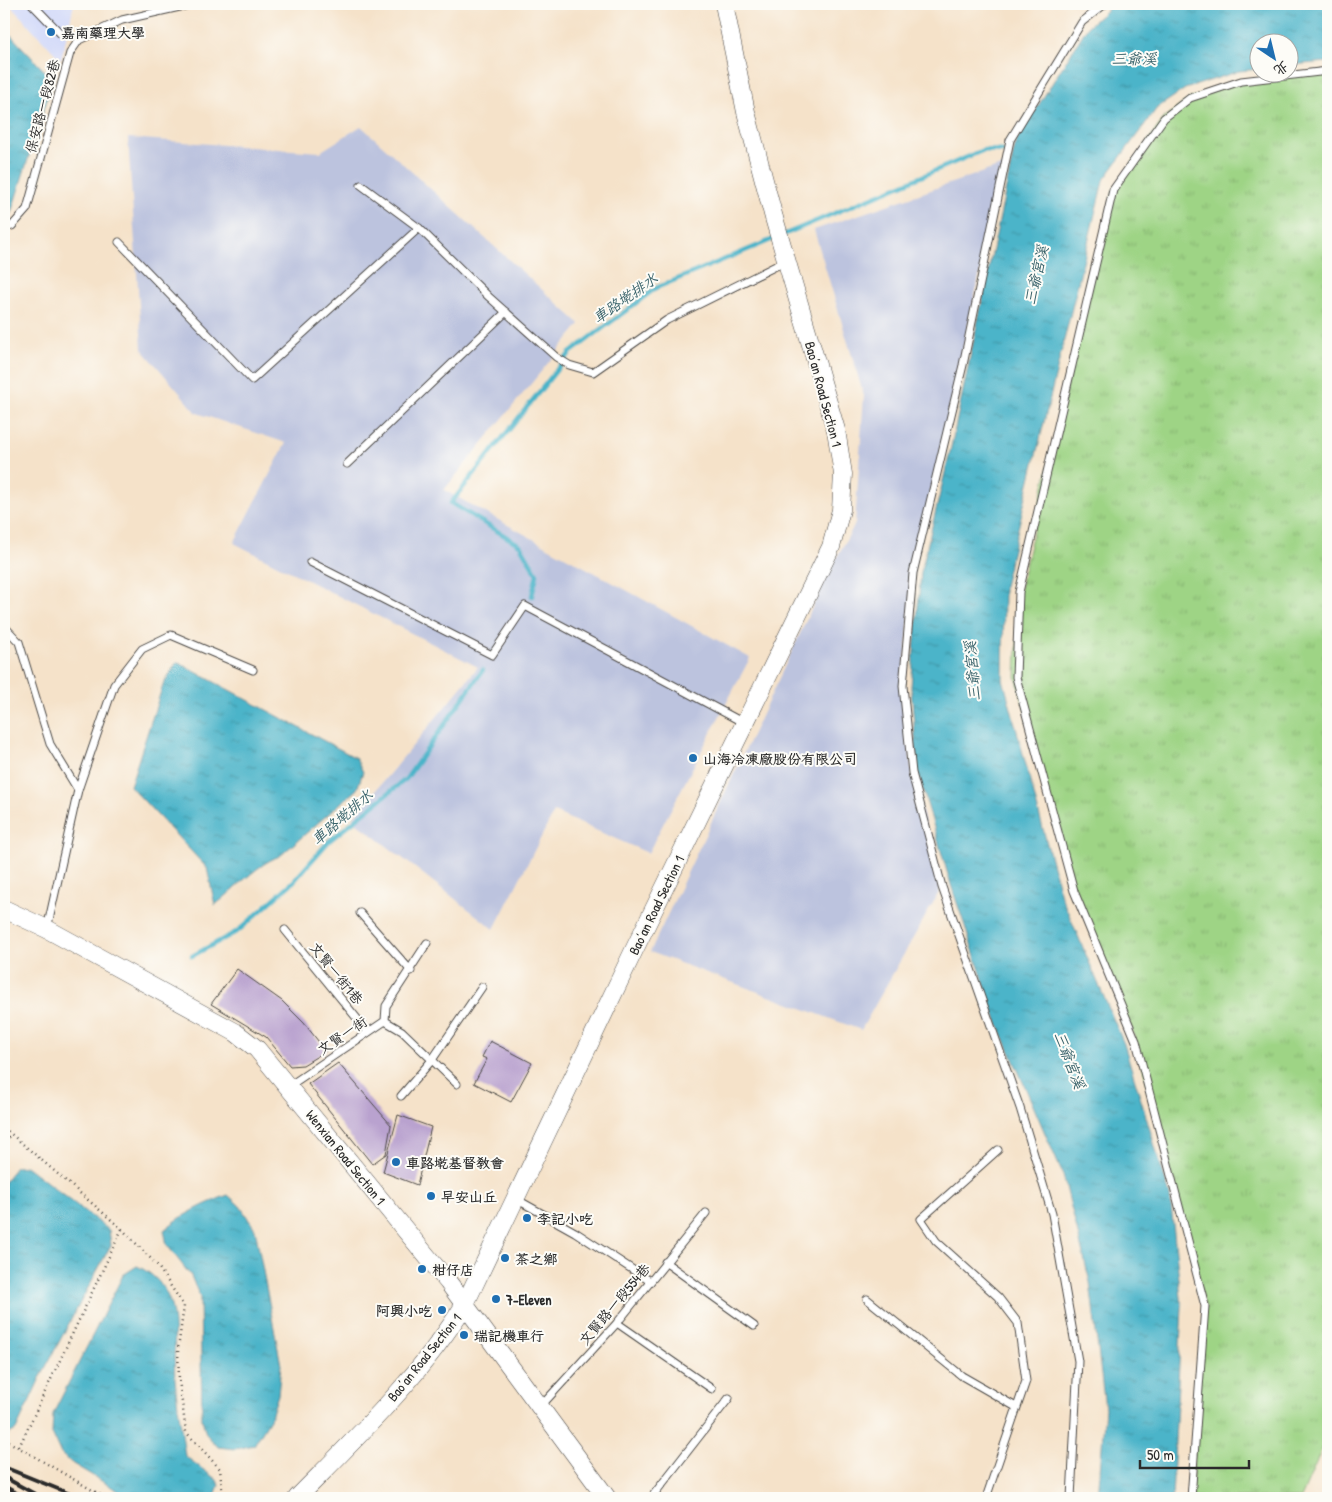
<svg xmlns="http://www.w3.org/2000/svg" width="1332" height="1502" font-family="'Patrick Hand','LXGW WenKai TC',sans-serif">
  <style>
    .built { fill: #d2d9f9 }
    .industrial { fill: #bcc3de }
    .grass { fill: url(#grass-tufts); stroke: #648058 }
    .water { fill: url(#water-ripples); stroke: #3b707a }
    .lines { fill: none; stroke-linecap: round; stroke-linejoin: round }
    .stream { stroke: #4bb4c9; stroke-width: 4.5 }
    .building { fill: #b9a2cf }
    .service-casing { stroke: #494643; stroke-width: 9 }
    .tertiary-casing { stroke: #494643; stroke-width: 19 }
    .path { stroke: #494643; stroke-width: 2.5; stroke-dasharray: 1 4; stroke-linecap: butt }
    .service { stroke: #fff; stroke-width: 7 }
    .tertiary { stroke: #fff; stroke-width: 18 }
    .rail { stroke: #2b2b2b; stroke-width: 4 }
    .poi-dot { fill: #1f6fb2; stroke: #fdfcf7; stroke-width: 2 }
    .labels { text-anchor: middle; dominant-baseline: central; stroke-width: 4; stroke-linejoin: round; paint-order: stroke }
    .poi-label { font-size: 14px; font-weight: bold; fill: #2b2b2b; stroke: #fdfcf7; text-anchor: start }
    .street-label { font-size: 14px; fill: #2b2b2b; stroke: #fdfcf7 }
    .water-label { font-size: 15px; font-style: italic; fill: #38626a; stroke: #fdfcf7 }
  </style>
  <defs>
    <pattern id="grass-tufts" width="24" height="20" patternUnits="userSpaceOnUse" patternTransform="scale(1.25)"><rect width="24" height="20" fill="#9ed485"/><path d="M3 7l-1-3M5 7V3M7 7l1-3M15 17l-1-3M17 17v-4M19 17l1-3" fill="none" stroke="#88b673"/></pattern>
    <pattern id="water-ripples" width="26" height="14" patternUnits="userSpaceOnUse" patternTransform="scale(1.25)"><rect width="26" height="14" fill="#4bb4c9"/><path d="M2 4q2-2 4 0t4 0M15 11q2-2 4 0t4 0" fill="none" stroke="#3f93a3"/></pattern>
  </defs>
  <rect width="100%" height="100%" fill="#fdfcf7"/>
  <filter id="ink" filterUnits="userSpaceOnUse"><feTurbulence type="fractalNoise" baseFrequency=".02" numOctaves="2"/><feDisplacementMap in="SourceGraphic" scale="10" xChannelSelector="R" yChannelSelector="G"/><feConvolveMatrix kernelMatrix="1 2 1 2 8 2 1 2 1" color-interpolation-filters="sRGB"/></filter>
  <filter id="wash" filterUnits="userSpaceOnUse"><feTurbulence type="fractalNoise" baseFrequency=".0096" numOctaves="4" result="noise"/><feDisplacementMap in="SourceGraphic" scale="20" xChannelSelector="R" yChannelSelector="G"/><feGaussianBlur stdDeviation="1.12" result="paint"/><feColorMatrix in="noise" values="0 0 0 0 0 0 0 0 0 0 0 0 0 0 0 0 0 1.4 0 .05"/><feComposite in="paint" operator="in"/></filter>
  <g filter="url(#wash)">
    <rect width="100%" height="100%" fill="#f5e2c9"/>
    <!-- built -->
    <polygon class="built" points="9,4 74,4 61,60"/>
    <!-- industrial -->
    <g class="industrial">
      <polygon points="361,126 580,324 444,490 750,658 648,853 554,812 494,929 352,819 478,667 234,543 286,443 197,413 142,349 128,138 320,152"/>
      <polygon points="1004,165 913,573 903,686 912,773 942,887 861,1030 650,952 830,570 855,524 864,396 814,230"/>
    </g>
    <!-- grass -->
    <polygon class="grass" points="1328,71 1328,1435 1301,1498 1191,1498 1205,1306 1136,1041 1074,891 1016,677 1019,592 1113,190 1164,118 1190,98 1241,81"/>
    <!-- water -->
    <g class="water">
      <polygon points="1114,4 1328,4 1328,62 1290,65 1290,42 1260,42 1259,69 1239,71 1185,89 1157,108 1103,181 1004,586 1003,679 1061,896 1124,1044 1170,1196 1182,1307 1172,1498 1098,1498 1105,1408 1090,1282 1063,1175 998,1024 951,885 918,773 911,687 921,572 950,452 1016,141 1088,26"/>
      <polygon points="4,28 53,80 11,213 4,214"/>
      <path d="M177,662L356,758L363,772L357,789L280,856C258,863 235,890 215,905L207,868L130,786L163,685Z"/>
      <polygon points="26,1166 109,1230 111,1245 42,1374 16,1430 9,1434 4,1431 4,1182 16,1167"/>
      <path d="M228,1195L240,1206L255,1229L281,1365L278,1395L270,1419L254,1445L235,1449L218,1447L206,1434L202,1419L200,1297L191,1276L167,1245L164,1230C183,1214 204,1204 228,1195Z"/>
      <path d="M137,1266C185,1288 172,1336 175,1379C177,1405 182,1430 185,1456L217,1480L219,1485L214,1498H130L73,1464L61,1454L52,1434L53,1414L123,1275Z"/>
    </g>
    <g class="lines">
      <!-- stream -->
      <g class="stream">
        <polyline points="783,235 984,150 1003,151"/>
        <polyline points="532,596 537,574 520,545 451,503 570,353 656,288 776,238"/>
        <polyline points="192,956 238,931 294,881 329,841 406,779 483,670"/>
      </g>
    </g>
    <g id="blocks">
      <!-- building -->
      <g class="building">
        <polygon points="237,969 282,1001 304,1023 326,1051 303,1065 290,1066 266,1037 211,1004"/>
        <polygon points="490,1041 532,1063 511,1102 474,1083 487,1059 482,1057"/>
        <polygon points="338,1063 391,1125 386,1154 372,1164 308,1084"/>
        <polygon points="398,1115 431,1127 417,1185 383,1172"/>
      </g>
    </g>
  </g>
  <g filter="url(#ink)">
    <use href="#blocks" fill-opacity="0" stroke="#494643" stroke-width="1"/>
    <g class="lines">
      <defs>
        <g id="service">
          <polyline points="32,4 61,34"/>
          <polyline points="361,185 419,228 489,297 556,357 569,365 593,372 667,320 786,261"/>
          <polyline points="4,228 12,226 27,209 70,53 79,40 122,20 193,4"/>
          <polyline points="119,242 252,380 419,228"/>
          <polyline points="347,464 506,312"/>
          <polyline points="310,562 492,655 525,606 744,723"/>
          <polyline points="4,626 19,642 50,744 78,790"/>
          <polyline points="360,913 411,971"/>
          <polyline points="47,929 78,790 114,685 142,649 171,635 253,670"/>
          <polyline points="285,930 368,1032"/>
          <polyline points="385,1021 402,1031 457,1084"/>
          <polyline points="289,1086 385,1021 386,1006 427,943"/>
          <polyline points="401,1096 432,1060 482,987"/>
          <polyline points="516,1199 575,1232 650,1281"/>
          <polyline points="665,1262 754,1326"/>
          <polyline points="867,1299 962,1376 1016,1407"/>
          <polyline points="617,1323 712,1389"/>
          <polyline points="541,1406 617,1323 706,1213"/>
          <polyline points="651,1498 729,1398"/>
          <polyline points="986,1498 1026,1381 1018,1323 998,1297 936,1241 921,1219 998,1150"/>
          <polyline points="1071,1498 1078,1361 1052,1214 1020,1108 942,887 912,773 903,686 913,573 963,365 1010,140 1082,22 1105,4"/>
          <polyline points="1191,1498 1205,1306 1136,1041 1074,891 1016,677 1019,592 1113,190 1164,118 1190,98 1241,81 1328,71"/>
        </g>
        <g id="tertiary">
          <polyline points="4,909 47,929 235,1032 257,1049 448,1282 607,1498"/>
          <path d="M297,1498C356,1438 420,1377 465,1304L635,948L831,547L841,510L843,474L836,430L774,218L746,112L724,4"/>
        </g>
      </defs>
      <!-- service casing -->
      <use href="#service" class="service-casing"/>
      <!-- tertiary casing -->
      <use href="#tertiary" class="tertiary-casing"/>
      <!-- path -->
      <g class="path">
        <polyline points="4,1128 122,1229 157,1265 184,1306 178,1349 179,1380 186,1432 220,1469 223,1498"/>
        <polyline points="4,1147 10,1134"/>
        <polyline points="4,1439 106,1498"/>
        <polyline points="19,1447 122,1229"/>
      </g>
      <!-- service -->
      <use href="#service" class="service"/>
      <!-- tertiary -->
      <use href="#tertiary" class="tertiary"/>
      <!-- rail -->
      <g class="rail">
        <polyline points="4,1467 80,1498"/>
        <polyline points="4,1477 42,1498"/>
        <polyline points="4,1486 25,1498"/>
      </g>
    </g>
  </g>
  <!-- markers -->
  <g class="poi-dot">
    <circle cx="51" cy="32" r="5"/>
    <circle cx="693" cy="758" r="5"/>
    <circle cx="396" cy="1162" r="5"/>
    <circle cx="431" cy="1196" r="5"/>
    <circle cx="527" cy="1218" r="5"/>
    <circle cx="505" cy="1258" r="5"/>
    <circle cx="422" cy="1269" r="5"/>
    <circle cx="496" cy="1299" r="5"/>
    <circle cx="442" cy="1310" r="5"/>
    <circle cx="464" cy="1335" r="5"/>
  </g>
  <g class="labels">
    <!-- poi labels -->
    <g class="poi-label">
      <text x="61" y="32">嘉南藥理大學</text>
      <text x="703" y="758">山海冷凍廠股份有限公司</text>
      <text x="406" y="1162">車路墘基督教會</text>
      <text x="441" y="1196">早安山丘</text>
      <text x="537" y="1218">李記小吃</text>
      <text x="515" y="1258">茶之鄉</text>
      <text x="432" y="1269">柑仔店</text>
      <text x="506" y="1299">7-Eleven</text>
      <text x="432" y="1310" text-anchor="end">阿興小吃</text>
      <text x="474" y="1335">瑞記機車行</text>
    </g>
    <!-- street labels -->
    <g class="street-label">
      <text transform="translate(42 106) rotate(-75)">保安路一段82巷</text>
      <text transform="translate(824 394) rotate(75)">Bao’an Road Section 1</text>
      <text transform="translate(656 905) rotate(-64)">Bao’an Road Section 1</text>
      <text transform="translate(337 973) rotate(51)">文賢一街1巷</text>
      <text transform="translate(342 1035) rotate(-34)">文賢一街</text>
      <text transform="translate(346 1157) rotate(51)">Wenxian Road Section 1</text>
      <text transform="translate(614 1304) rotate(-50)">文賢路一段554巷</text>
      <text transform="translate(424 1357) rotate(-51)">Bao’an Road Section 1</text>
    </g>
    <!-- water labels -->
    <g class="water-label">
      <text x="1134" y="58">三爺溪</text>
      <text transform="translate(1036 275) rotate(-77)">三爺宮溪</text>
      <text transform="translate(625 298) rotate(-35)">車路墘排水</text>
      <text transform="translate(972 671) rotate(-95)">三爺宮溪</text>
      <text transform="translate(342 817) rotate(-41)">車路墘排水</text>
      <text transform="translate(1070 1060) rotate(69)">三爺宮溪</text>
    </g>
  </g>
  <!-- margin -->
  <rect width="1332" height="1502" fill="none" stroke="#fdfcf7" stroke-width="20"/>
  <!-- north arrow -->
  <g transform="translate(1274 58) rotate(145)"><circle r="24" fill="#fdfcf7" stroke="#a9a8a5"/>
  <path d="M0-4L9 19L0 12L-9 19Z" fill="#1f6fb2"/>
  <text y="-8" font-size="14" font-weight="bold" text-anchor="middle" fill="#2b2b2b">北</text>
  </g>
  <!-- scale -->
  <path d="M1140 1460v8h109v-8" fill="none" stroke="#2b2b2b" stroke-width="2.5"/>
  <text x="1147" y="1460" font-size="15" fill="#2b2b2b" stroke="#fdfcf7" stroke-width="4" paint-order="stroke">50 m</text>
</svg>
